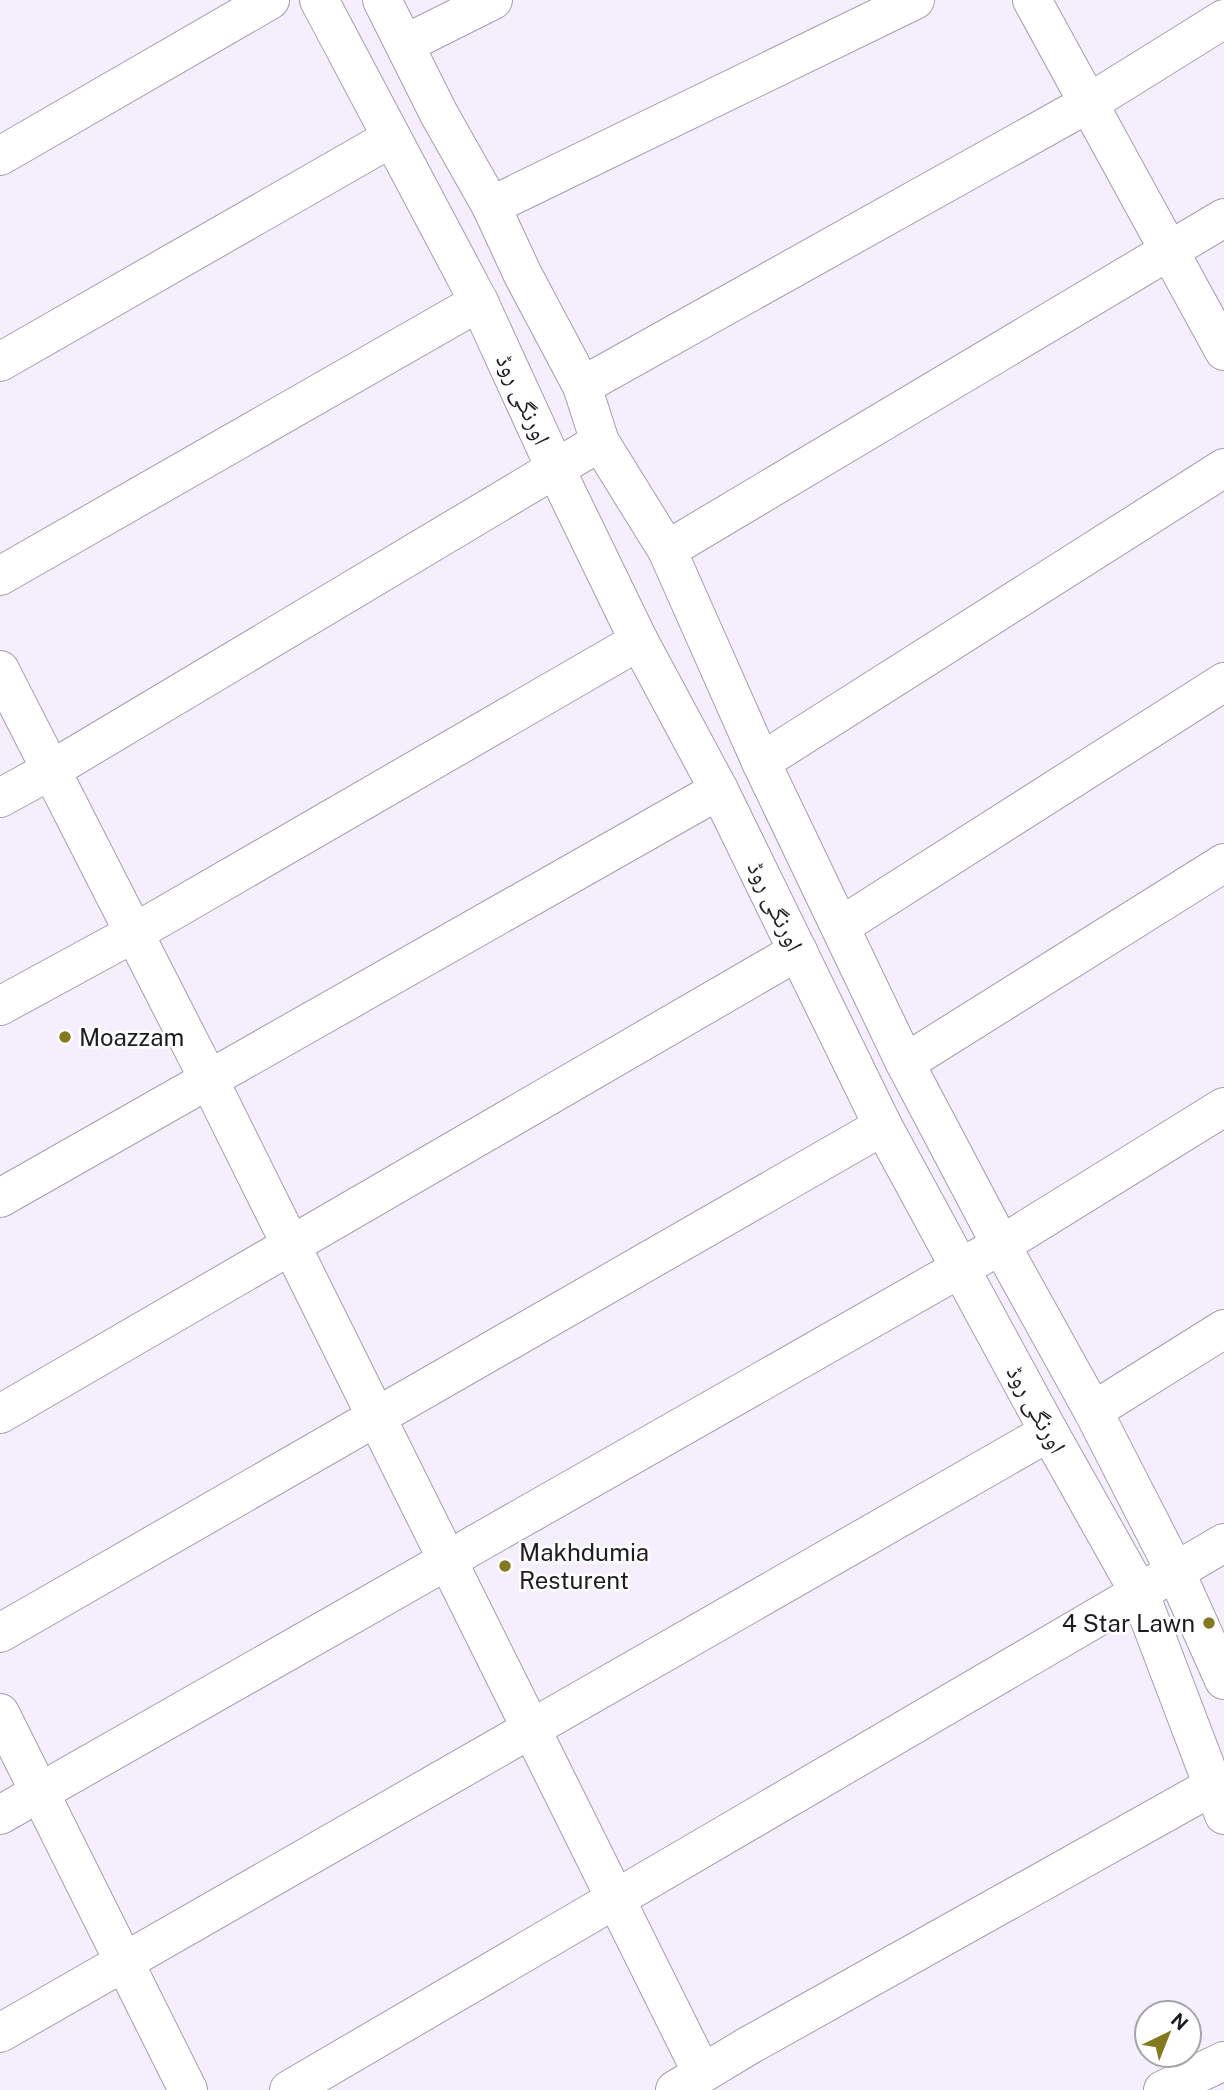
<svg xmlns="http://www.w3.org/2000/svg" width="1224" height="2090" font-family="'Public Sans','Noto Naskh Arabic',sans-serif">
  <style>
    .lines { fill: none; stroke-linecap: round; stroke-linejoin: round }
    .minor-casing { stroke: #a49dad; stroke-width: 40 }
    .major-casing { stroke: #a49dad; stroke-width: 40 }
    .minor { stroke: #fff; stroke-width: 38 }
    .major { stroke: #fff; stroke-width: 38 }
    .poi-dot { fill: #84791e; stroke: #fff; stroke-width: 2.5 }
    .labels { text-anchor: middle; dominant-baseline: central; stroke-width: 5; stroke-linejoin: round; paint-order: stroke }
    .street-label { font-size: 24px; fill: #1e1c22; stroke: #fff }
    .poi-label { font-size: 24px; fill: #1e1c22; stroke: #fff; text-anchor: start }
  </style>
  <rect width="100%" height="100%" fill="#f5effd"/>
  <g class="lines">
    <defs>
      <g id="minor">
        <polyline points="1032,0 1224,351"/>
        <polyline points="405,44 493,0"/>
        <polyline points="0,156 270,0"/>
        <polyline points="491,206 915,0"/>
        <polyline points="0,362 391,138"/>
        <polyline points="582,386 1089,103 1224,19"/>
        <polyline points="667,550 1224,218"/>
        <polyline points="0,576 479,302"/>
        <polyline points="0,670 209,1080 702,2073"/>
        <polyline points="761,762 1224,468"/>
        <polyline points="0,798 51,770 600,442"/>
        <polyline points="841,926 1224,682"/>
        <polyline points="0,1006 134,933 639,641"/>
        <polyline points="905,1063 1224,863"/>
        <polyline points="0,1198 719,790"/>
        <polyline points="1093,1411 1224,1329"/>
        <polyline points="0,1414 798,951"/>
        <polyline points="0,1633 883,1126"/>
        <polyline points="0,1713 188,2090"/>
        <polyline points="0,1815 1001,1245 1224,1107"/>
        <polyline points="0,2033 1049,1432"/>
        <polyline points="289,2090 1224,1543"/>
        <polyline points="675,2090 748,2046 1213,1786"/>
        <polyline points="1163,2090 1224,2061"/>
      </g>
      <g id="major">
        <polyline points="319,0 479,302 556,470 639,641 719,790 883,1126 1049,1432 1140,1594 1224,1815"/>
        <polyline points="382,0 439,114 491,206 523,275 582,386 600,442 667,550 761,762 905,1063 1001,1245 1093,1411 1176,1573 1224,1680"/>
      </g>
    </defs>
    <!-- minor casing -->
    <use href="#minor" class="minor-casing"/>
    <!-- major casing -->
    <use href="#major" class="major-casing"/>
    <!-- minor -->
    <use href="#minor" class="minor"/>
    <!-- major -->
    <use href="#major" class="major"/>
  </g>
  <!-- markers -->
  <g class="poi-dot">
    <circle cx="65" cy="1037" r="7"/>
    <circle cx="505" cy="1566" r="7"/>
    <circle cx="1209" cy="1623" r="7"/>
  </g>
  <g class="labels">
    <!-- street labels -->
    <g class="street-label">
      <text transform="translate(524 399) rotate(65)">اورنگی روڈ</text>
      <text transform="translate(776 906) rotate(64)">اورنگی روڈ</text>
      <text transform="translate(1037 1409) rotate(61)">اورنگی روڈ</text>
    </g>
    <!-- poi labels -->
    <g class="poi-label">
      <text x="79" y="1037">Moazzam</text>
      <text x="519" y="1552">Makhdumia<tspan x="519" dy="28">Resturent</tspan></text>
      <text x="1195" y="1623" text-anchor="end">4 Star Lawn</text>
    </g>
  </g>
  <!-- north arrow -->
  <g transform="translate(1168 2034) rotate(43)"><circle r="33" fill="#ffffff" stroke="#a5a4a7" stroke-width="2"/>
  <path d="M0-5L12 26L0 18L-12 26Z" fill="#84791e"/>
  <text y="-10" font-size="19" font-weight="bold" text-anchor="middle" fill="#1e1c22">N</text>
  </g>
</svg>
